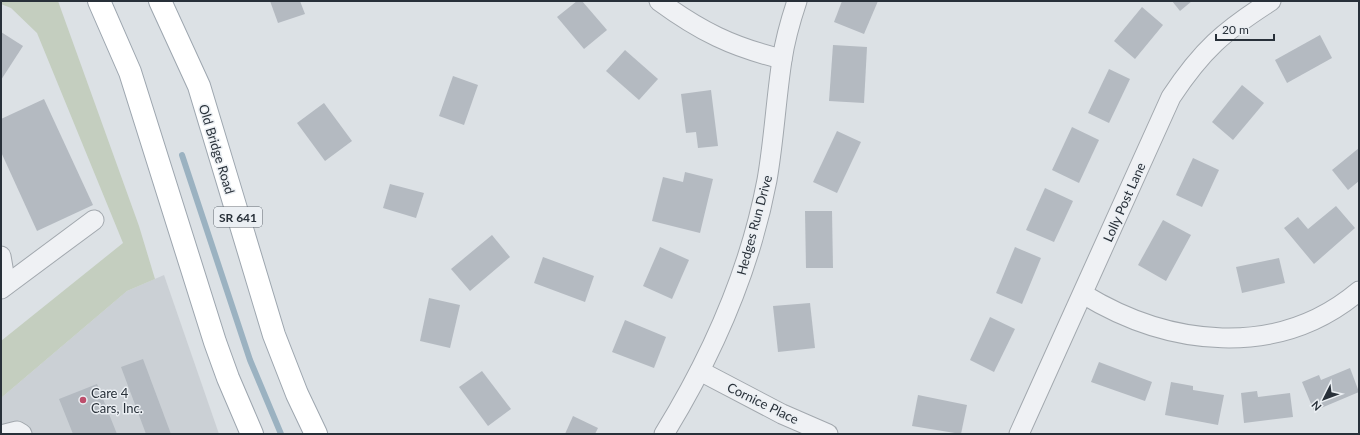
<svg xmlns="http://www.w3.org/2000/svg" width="1360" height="435" font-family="Lato,sans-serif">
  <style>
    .built { fill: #cbd0d5 }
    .green { fill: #c4cebf }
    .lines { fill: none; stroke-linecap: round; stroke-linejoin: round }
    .stream { stroke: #9bb2c1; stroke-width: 6 }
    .building { fill: #b4bac1 }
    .minor-casing { stroke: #a2a8ae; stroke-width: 21 }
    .major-casing { stroke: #9da6af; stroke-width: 24 }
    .minor { stroke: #eff1f4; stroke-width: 19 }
    .major { stroke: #fff; stroke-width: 22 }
    .poi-dot { fill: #bd4e6c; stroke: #ebeff3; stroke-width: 1.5 }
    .labels { text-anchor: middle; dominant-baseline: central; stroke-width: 3; stroke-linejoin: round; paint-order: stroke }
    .shield { fill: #ebeff3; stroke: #626971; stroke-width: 1 }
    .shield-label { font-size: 12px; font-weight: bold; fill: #283039 }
    .street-label { font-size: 13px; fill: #283039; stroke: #ebeff3 }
    .poi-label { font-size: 13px; fill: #283039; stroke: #ebeff3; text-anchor: start }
  </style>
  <rect width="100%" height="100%" fill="#dce1e5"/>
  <!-- built -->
  <polygon class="built" points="164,275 219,434 1,434 1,398 127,291"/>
  <!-- green -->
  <polygon class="green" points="1,1 58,1 139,226 155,279 127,291 1,398 1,341 123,243 37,33 11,8 1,4"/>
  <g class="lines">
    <!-- stream -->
    <polyline class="stream" points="182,155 250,360 281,434"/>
  </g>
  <!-- building -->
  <g class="building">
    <polygon points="270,1 300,1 305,14 278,23"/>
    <polygon points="577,1 582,1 607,30 584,49 557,17"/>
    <polygon points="842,1 878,1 864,34 834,22"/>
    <polygon points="1172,1 1192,1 1180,11"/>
    <polygon points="1142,7 1163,25 1135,59 1114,41"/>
    <polygon points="1,32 23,46 1,80"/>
    <polygon points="1320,35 1332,58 1287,83 1275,60"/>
    <polygon points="833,45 867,47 864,103 829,101"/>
    <polygon points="625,50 658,79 639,100 606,71"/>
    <polygon points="1109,69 1130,79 1109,123 1088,113"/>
    <polygon points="453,76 478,85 464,125 439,116"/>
    <polygon points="1242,85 1264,103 1233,140 1212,122"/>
    <polygon points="711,90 718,146 698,148 696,132 686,133 681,94"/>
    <polygon points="44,99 93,205 37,231 1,152 1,119"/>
    <polygon points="324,103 352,141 325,161 297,123"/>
    <polygon points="1072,127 1099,140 1079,183 1052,170"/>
    <polygon points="837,131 861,142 837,193 813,182"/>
    <polygon points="1359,148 1359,181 1348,190 1332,170"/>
    <polygon points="1193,158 1219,170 1202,207 1176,195"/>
    <polygon points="685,172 713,179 700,233 652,221 663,177 683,182"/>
    <polygon points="390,184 424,193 416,218 383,208"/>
    <polygon points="1045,188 1073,201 1054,242 1026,230"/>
    <polygon points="1336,206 1355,228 1314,264 1284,228 1298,217 1308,229"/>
    <polygon points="805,211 832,211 833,268 806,268"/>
    <polygon points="1163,220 1191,235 1166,281 1138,265"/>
    <polygon points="492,235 510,257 470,291 451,269"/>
    <polygon points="660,247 689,260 672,299 643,286"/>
    <polygon points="1015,247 1041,258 1022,304 996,293"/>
    <polygon points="543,257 594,276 585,302 534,283"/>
    <polygon points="1279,258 1285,283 1242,293 1236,267"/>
    <polygon points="429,298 460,305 450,348 420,341"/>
    <polygon points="810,303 815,348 778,352 773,306"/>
    <polygon points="990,317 1015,329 994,372 970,360"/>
    <polygon points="625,320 666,337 654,368 612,352"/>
    <polygon points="143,359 171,434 146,434 121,367"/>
    <polygon points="1099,362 1152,382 1145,401 1091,382"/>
    <polygon points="1350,368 1359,392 1314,411 1302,382 1319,375 1321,380"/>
    <polygon points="482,371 511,409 488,426 459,387"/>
    <polygon points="1171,382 1193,386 1193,390 1224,395 1218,425 1165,415"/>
    <polygon points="97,384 117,434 73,434 59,399"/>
    <polygon points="1257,391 1258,397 1290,393 1293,417 1244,423 1241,393"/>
    <polygon points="918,395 967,405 961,434 912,426"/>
    <polygon points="573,416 598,428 595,434 565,434"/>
  </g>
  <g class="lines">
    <defs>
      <g id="minor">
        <path d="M659,1C700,31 732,47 782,59"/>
        <polyline points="1,256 6,285"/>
        <polyline points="1,289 94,220"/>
        <path d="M1083,294C1168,346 1277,360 1359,291"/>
        <polyline points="700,371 782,414 828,434"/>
        <polyline points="5,434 17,431 22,434"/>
        <path d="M664,434C712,356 750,270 767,180C774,140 776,99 782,60C785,40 791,19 797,1"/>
        <path d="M1019,434L1171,97C1202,50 1224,31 1271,1"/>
      </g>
      <g id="major">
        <polyline points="99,1 130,72 215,342 228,378 252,434"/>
        <polyline points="160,1 199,86 274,335 297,394 316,434"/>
      </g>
    </defs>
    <!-- minor casing -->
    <use href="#minor" class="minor-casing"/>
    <!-- major casing -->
    <use href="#major" class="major-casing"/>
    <!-- minor -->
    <use href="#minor" class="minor"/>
    <!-- major -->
    <use href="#major" class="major"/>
  </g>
  <!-- markers -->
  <circle class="poi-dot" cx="83" cy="400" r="4"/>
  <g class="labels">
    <!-- shield labels -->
    <rect class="shield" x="214" y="207" width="48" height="20" rx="3"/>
    <g class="shield-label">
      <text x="238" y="217">SR 641</text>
    </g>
    <!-- street labels -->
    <g class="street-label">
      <text transform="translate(217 149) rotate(73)">Old Bridge Road</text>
      <text transform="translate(1124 202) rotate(-66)">Lolly Post Lane</text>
      <text transform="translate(754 225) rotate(-75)">Hedges Run Drive</text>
      <text transform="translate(763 403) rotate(26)">Cornice Place</text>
    </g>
    <!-- poi labels -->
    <g class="poi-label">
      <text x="91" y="393">Care 4<tspan x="91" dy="15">Cars, Inc.</tspan></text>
    </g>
  </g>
  <!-- border -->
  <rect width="1360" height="435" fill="none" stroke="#283039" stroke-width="4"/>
  <!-- north arrow -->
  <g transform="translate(1324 399) rotate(228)" stroke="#ebeff3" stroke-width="3" paint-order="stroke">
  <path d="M0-3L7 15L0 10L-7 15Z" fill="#283039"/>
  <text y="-6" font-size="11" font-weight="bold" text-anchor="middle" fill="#283039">N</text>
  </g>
  <!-- scale -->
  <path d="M1216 34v6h58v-6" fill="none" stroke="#283039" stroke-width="2"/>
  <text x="1222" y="34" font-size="12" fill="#283039" stroke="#ebeff3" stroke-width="3" paint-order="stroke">20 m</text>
</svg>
